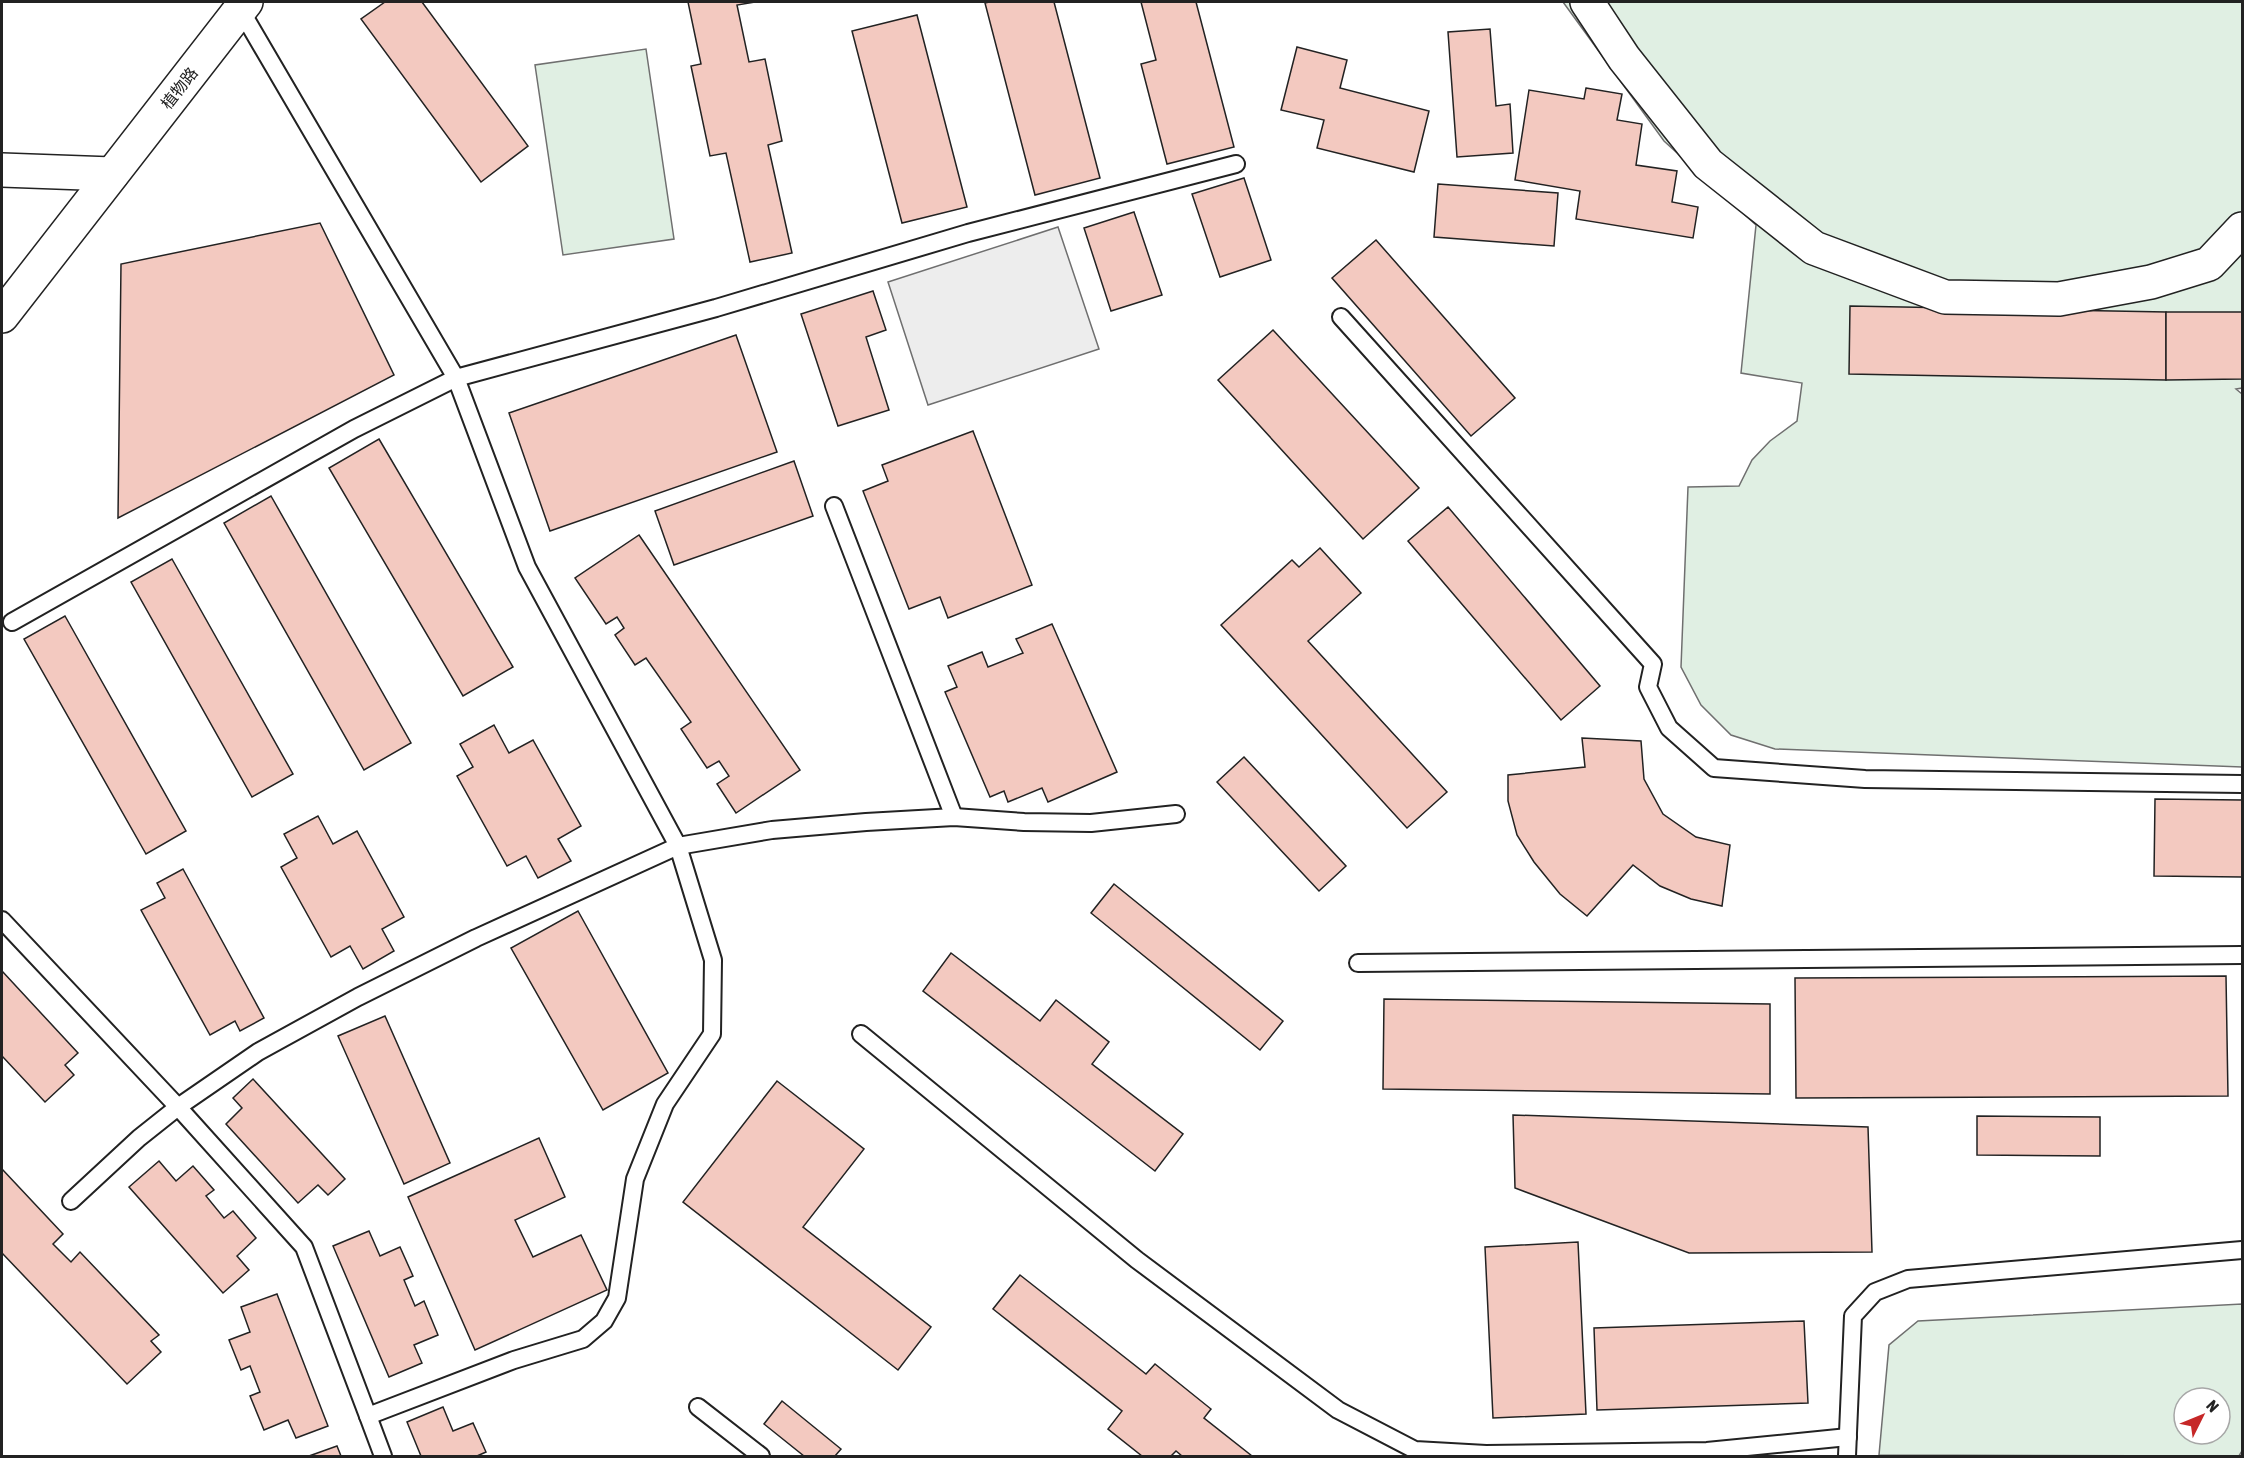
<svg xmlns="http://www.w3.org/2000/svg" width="2244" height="1458" font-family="'Asap Condensed','Noto Sans SC',sans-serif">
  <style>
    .green { fill: #e0efe3; stroke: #6f6f6f; stroke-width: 1.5; fill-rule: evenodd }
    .parking { fill: #ededed; stroke: #6f6f6f; stroke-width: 1.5 }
    .building { fill: #f3c9c0; stroke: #222; stroke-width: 1.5 }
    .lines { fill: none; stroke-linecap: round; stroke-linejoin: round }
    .lane-casing { stroke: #222; stroke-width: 20 }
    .street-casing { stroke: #222; stroke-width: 36 }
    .secondary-casing { stroke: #222; stroke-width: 36 }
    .lane { stroke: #fff; stroke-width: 16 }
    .street { stroke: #fff; stroke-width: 33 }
    .secondary { stroke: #fff; stroke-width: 33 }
    .labels { text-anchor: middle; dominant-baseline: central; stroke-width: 4.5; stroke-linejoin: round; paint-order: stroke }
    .street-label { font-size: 16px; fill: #222; stroke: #fff }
  </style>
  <rect width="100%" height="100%" fill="#fff"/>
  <!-- green -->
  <g class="green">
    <polygon points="1563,2 2242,2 2242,388 2236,389 2242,394 2242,767 1775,749 1731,735 1701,705 1681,667 1688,487 1739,486 1752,460 1770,441 1797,421 1802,383 1741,373 1756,225 1664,141"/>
    <polygon points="646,49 674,239 563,255 535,65"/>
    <path d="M2242,1304V1451L2239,1456L1879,1455L1889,1345L1918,1321ZM2184,1398H2220V1434H2184Z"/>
  </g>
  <!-- parking -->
  <polygon class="parking" points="1058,227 1099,349 928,405 888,282"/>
  <!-- building -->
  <g class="building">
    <polygon points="385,2 422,2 528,146 481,182 361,19"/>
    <polygon points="688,2 755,2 737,5 749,62 765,59 782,141 768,145 792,253 750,262 726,153 710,156 691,66 701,64"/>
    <polygon points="989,2 1054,2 1100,178 1035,195 985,3"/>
    <polygon points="1141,2 1196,2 1234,147 1167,164 1141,64 1156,60"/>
    <polygon points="917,15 967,207 902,223 852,31"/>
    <polygon points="1490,29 1496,106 1510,104 1513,153 1457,157 1448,32"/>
    <polygon points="1297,47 1347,60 1340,88 1429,111 1414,172 1317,148 1324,120 1281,110"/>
    <polygon points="1586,88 1622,94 1617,120 1642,124 1636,165 1677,171 1672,202 1698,207 1693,238 1576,219 1580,191 1515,180 1529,90 1584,99"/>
    <polygon points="1244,178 1271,260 1220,277 1192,194"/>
    <polygon points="1438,184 1558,193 1554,246 1434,237"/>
    <polygon points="1134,212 1162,295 1111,311 1084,228"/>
    <polygon points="320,223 394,375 118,518 121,264"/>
    <polygon points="1376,240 1515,398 1471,436 1332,278"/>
    <polygon points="873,291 886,330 866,337 889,410 838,426 801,314"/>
    <polygon points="1850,306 2166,312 2166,380 1849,374"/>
    <polygon points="2166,312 2242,312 2242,379 2166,380"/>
    <polygon points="1273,330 1419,488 1363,539 1218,380"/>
    <polygon points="736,335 777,452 550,531 509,413"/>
    <polygon points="973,431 1032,585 948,618 940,597 909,609 863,491 888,481 882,465"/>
    <polygon points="379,439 513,667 463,696 329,468"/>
    <polygon points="794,461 813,516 674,565 655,511"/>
    <polygon points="271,496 411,743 364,770 224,523"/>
    <polygon points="1448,507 1600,686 1561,720 1408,541"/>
    <polygon points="639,535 800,770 736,813 717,784 729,776 719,761 707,768 681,729 691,722 646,658 635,665 615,635 624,628 617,617 606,624 575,578"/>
    <polygon points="1320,548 1361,593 1308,641 1447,792 1407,828 1221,625 1292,560 1299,567"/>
    <polygon points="172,559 293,774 252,797 131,582"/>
    <polygon points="65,616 186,831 146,854 24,639"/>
    <polygon points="1052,624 1117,772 1048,802 1042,788 1008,802 1004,791 990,797 945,692 957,687 948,666 982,652 988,667 1023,653 1016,639"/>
    <polygon points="494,725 509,753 533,740 581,826 558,839 571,861 538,878 526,856 507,866 457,776 473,767 460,744"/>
    <polygon points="1582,738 1641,741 1644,779 1663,814 1696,837 1730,845 1722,906 1691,899 1660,886 1633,865 1587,916 1560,894 1534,862 1517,835 1508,801 1508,775 1585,767"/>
    <polygon points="1244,757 1346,866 1319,891 1217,782"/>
    <polygon points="2155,799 2242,800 2242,877 2154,876"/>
    <polygon points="318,816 333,844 357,831 404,917 382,929 394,951 363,969 350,946 331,957 281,867 297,858 284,834"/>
    <polygon points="183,869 264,1018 240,1031 235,1021 210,1035 141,910 165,898 157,883"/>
    <polygon points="1114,884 1283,1021 1260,1050 1091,913"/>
    <polygon points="578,911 668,1073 603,1110 511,948"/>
    <polygon points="951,953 1040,1021 1056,1000 1109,1042 1092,1064 1183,1134 1155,1171 923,991"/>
    <polygon points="2,971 78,1053 65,1065 74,1075 45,1102 2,1056"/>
    <polygon points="2226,976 2228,1096 1796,1098 1795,978"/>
    <polygon points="1384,999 1770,1004 1770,1094 1383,1089"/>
    <polygon points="385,1016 450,1163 404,1184 338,1036"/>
    <polygon points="253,1079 345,1179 328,1195 318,1185 298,1203 226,1124 242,1108 233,1098"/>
    <polygon points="777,1081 864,1149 803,1227 931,1327 898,1370 683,1202"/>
    <polygon points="1513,1115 1868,1127 1872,1252 1689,1253 1515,1188"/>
    <polygon points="1977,1116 2100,1117 2100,1156 1977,1155"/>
    <polygon points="539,1138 565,1197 515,1220 533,1257 581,1235 607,1290 475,1350 408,1197"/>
    <polygon points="159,1161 176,1181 193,1166 214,1190 206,1196 224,1218 233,1211 256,1238 237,1256 249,1270 223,1293 129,1187"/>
    <polygon points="2,1169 63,1234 53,1244 71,1262 80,1252 159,1335 151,1341 161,1352 127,1384 2,1253"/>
    <polygon points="369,1231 380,1256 400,1247 413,1276 404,1280 415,1306 424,1301 438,1335 414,1345 422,1363 389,1377 333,1246"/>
    <polygon points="1578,1242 1586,1414 1493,1418 1485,1247"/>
    <polygon points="1020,1275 1146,1374 1155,1364 1211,1409 1204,1418 1252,1456 1182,1456 1176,1451 1171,1456 1142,1456 1108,1429 1122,1411 993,1309"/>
    <polygon points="277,1294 328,1426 296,1438 288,1420 264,1430 250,1396 260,1392 250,1366 241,1370 229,1340 250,1332 241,1307"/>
    <polygon points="1804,1321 1808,1403 1597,1410 1594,1328"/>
    <polygon points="782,1401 841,1449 835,1456 804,1456 764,1424"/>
    <polygon points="443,1407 453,1431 473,1423 486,1452 477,1456 421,1456 407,1422"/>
    <polygon points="337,1446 341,1456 309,1456"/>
  </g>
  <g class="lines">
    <defs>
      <g id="lane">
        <polyline points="1341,317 1653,664 1648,687 1669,728 1714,768 1865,779 2242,784"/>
        <polyline points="834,506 954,817"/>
        <polyline points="12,622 354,429 456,378 716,308 968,233 1236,164"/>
        <polyline points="2,920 178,1107 304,1247 368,1416 514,1360 583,1339 604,1321 617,1298 635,1179 665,1104 712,1034 713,960 678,846 527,567 456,378 240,9"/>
        <polyline points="1358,963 2242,955"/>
        <polyline points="861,1034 1137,1260 1338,1410 1415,1450 1486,1454 1707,1451 1848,1437"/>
        <polyline points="71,1201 139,1138 178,1107 258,1052 358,997 476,938 678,846 772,830 866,822 954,817 1024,822 1091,823 1176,814"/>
        <polyline points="698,1407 761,1456"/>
        <polyline points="368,1416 383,1456"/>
        <polyline points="1847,1456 1853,1316 1875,1292 1908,1279 2242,1250"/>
      </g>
      <g id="street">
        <polyline points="1587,2 1624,58 1708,164 1814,248 1945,297 2059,299 2151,282 2209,264 2242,229"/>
        <polyline points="2,170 112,174"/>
      </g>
      <polyline id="secondary" points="2,316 246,2"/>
    </defs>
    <!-- lane casing -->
    <use href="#lane" class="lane-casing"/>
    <!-- street casing -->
    <use href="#street" class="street-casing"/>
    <!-- secondary casing -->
    <use href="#secondary" class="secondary-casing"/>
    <!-- lane -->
    <use href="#lane" class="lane"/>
    <!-- street -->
    <use href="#street" class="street"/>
    <!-- secondary -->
    <use href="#secondary" class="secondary"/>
  </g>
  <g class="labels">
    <!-- street labels -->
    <g class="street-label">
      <text transform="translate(179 88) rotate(-52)">植物路</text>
    </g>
  </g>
  <!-- border -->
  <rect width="2244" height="1458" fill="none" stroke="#222222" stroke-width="6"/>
  <!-- north arrow -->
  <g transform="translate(2202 1416) rotate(47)"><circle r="28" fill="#ffffff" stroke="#a7a7a7" stroke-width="1.5"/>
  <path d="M0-4.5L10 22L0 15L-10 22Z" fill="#c62828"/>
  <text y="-9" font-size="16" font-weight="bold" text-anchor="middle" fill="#222222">N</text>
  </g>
</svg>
